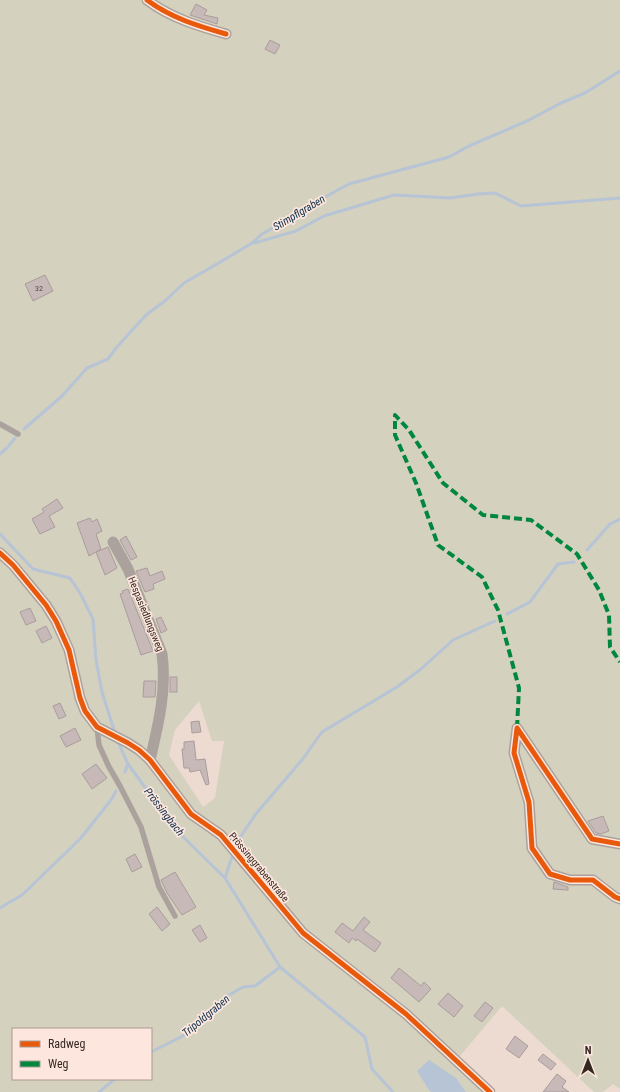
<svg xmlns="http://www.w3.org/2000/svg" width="620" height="1092" font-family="'Roboto Condensed',sans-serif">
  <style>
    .green { fill: #d4d1bf; fill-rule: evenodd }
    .water { fill: #b6c4d5 }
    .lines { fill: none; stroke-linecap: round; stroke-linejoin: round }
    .stream { stroke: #b6c4d5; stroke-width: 3 }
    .building { fill: #c8b9b9; stroke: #aa9c9c }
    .lane { stroke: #aba29d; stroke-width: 5.5 }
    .street { stroke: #aba29d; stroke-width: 11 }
    .quiet { stroke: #00873e; stroke-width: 4; stroke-dasharray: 8 4; stroke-linecap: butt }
    .cycleway-casing { stroke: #fce6dd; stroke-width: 8 }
    .cycleway { stroke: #e8590c; stroke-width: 5 }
    .labels { text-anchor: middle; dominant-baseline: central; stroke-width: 3.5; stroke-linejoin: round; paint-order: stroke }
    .number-label { font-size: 8px; fill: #5a4c48 }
    .street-label { font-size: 10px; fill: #352822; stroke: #fce6dd }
    .water-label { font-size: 11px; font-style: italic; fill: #0b2e4a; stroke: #fce6dd }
  </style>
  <rect width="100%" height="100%" fill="#eddad1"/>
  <!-- green -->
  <path class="green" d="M0,0H620V1089L613,1084L603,1092H594L502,1006L454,1063L485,1092H466L456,1078L417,1071L428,1089L431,1092H0ZM199,701L212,741H224L215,798L203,807L169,755L175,730ZM13,1029H151V1079H13Z"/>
  <!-- water -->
  <polygon class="water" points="429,1060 456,1078 466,1092 431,1092 428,1089 417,1071"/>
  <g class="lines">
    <!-- stream -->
    <g class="stream">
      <polyline points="254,243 296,231 324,216 394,195 450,198 478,194 495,193 521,206 620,198"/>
      <polyline points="24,429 62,396 87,368 108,359 116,348 146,315 166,300 184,283 222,261 252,243 262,234 305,210 325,197 349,184 449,157 469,146 527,121 561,103 585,93 620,71"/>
      <polyline points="0,454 8,447 15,438"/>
      <polyline points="0,534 33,569 70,578 80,593 93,619 96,660 102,692 115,733"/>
      <polyline points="587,550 610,524 620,519"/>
      <polyline points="507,614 530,602 558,564 574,562"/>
      <polyline points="118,742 128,764 176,830 225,878 280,967 365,1037 372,1069 393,1092"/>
      <polyline points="125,772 128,764"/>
      <polyline points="237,842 255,815 302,760 322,732 397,687 421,669 453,640 495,621"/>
      <polyline points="225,878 232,857"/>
      <polyline points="0,908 22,895 80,839 111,800 116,791"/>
      <polyline points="151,1052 185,1035 222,999 243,987 255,986 280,967"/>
      <polyline points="99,1092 115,1079"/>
    </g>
  </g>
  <!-- building -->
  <g class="building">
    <polygon points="196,4 207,10 204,15 218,18 217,24 190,15"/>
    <polygon points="270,40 280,45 275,54 265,49"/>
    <polygon points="45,275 53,291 33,301 25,284"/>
    <polygon points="57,499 63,508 49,516 55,527 40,534 32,519 44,512 42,509"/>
    <polygon points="90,518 92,522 97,519 102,531 96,534 101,549 89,556 77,523"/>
    <polygon points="126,536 137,557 131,560 120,540"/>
    <polygon points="108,547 117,568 105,575 96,552"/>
    <polygon points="147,568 150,576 162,571 165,579 153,584 154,589 145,592 136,571"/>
    <polygon points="128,589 153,651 141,655 120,594 123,593 122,591"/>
    <polygon points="30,608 36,621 26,625 20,612"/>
    <polygon points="161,617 167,630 161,633 156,619"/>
    <polygon points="46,626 52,638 42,643 36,631"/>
    <rect x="170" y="677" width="7" height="15"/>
    <polygon points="144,681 156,681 155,697 143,697"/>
    <polygon points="60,703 66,716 59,719 53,706"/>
    <polygon points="199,721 201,732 192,733 191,722"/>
    <polygon points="75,728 81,740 66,747 60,736"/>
    <polygon points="194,741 196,760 205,759 209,784 206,785 200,770 190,772 189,768 184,768 182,749 184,749 184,742"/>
    <polygon points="96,764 107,778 92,789 82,774"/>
    <polygon points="603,816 609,831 601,834 596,833 588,821"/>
    <polygon points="135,854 142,867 132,872 126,859"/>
    <polygon points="175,872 196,907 182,915 167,893 161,880"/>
    <polygon points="554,882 568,887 568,890 553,889"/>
    <polygon points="157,907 170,924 162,931 149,914"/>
    <polygon points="364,917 370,922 363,930 381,943 375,952 357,939 356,941 352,938 349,943 335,932 342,923 353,931"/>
    <polygon points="200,925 207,938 200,942 192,930"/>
    <polygon points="399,968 421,986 424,982 431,989 419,1002 391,978"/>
    <polygon points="448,993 463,1006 454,1017 438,1004"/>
    <polygon points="485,1002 493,1008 482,1022 474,1016"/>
    <polygon points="515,1036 528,1046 519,1058 506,1049"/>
    <polygon points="543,1054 556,1064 551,1070 538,1060"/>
    <polygon points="557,1074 566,1081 562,1087 569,1092 543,1092"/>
  </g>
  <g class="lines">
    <!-- lane -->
    <g class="lane">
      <polyline points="0,424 18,434"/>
      <polyline points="97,727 99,745 109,767 120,786 141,827 159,887 175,916"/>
    </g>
    <!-- street -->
    <g class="street">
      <path d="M147,0C171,18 198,26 226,34"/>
      <path d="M113,542L128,569L162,654C167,690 158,726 150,760"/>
      <polyline points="0,553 13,565 46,605 56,621 69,650 80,698 85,711 97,727 128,743 139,750 150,760 191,814 221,835 303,933 406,1014 490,1092"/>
      <polyline points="620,844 592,839 517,728 514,753 529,802 532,848 550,874 570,880 593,880 615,897 620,899"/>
    </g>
    <!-- quiet -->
    <polyline class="quiet" points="517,728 519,688 498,610 482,577 438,545 416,483 395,435 395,415 409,430 443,483 483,515 531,520 577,554 599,590 609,615 610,647 620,662"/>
    <defs>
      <g id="cycleway">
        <path d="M147,0C171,18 198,26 226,34"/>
        <polyline points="0,553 13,565 46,605 56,621 69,650 80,698 85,711 97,727 128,743 139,750 150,760 191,814 221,835 303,933 406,1014 490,1092"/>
        <polyline points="620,844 592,839 517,728 514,753 529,802 532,848 550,874 570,880 593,880 615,897 620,899"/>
      </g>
    </defs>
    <!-- cycleway casing -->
    <use href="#cycleway" class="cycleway-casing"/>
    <!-- cycleway -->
    <use href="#cycleway" class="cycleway"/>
  </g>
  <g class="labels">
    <!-- number labels -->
    <g class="number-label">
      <text x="39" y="288">32</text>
    </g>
    <!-- street labels -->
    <g class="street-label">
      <text transform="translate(146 614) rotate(68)">Hespasiedlungsweg</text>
      <text transform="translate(259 867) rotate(50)">Prössinggrabenstraße</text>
    </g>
    <!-- water labels -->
    <g class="water-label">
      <text transform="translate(299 213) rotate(-31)">Stimpflgraben</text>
      <text transform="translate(164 812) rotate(52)">Prössingbach</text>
      <text transform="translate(206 1016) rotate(-40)">Tripoldgraben</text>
    </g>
  </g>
  <!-- legend -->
  <rect x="12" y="1028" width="140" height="52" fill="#fce6dd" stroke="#ac9a92"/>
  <rect x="20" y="1041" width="20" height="6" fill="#e8590c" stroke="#ac9a92"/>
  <text x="48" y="1048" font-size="12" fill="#352822">Radweg</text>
  <rect x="20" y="1061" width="20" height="6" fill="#00873e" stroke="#ac9a92"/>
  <text x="48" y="1068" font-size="12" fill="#352822">Weg</text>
  <!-- north arrow -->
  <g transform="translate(588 1060)" stroke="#fce6dd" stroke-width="3" paint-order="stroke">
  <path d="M0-3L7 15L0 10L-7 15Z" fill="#352822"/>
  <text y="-6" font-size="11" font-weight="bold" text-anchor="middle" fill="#352822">N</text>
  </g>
</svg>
